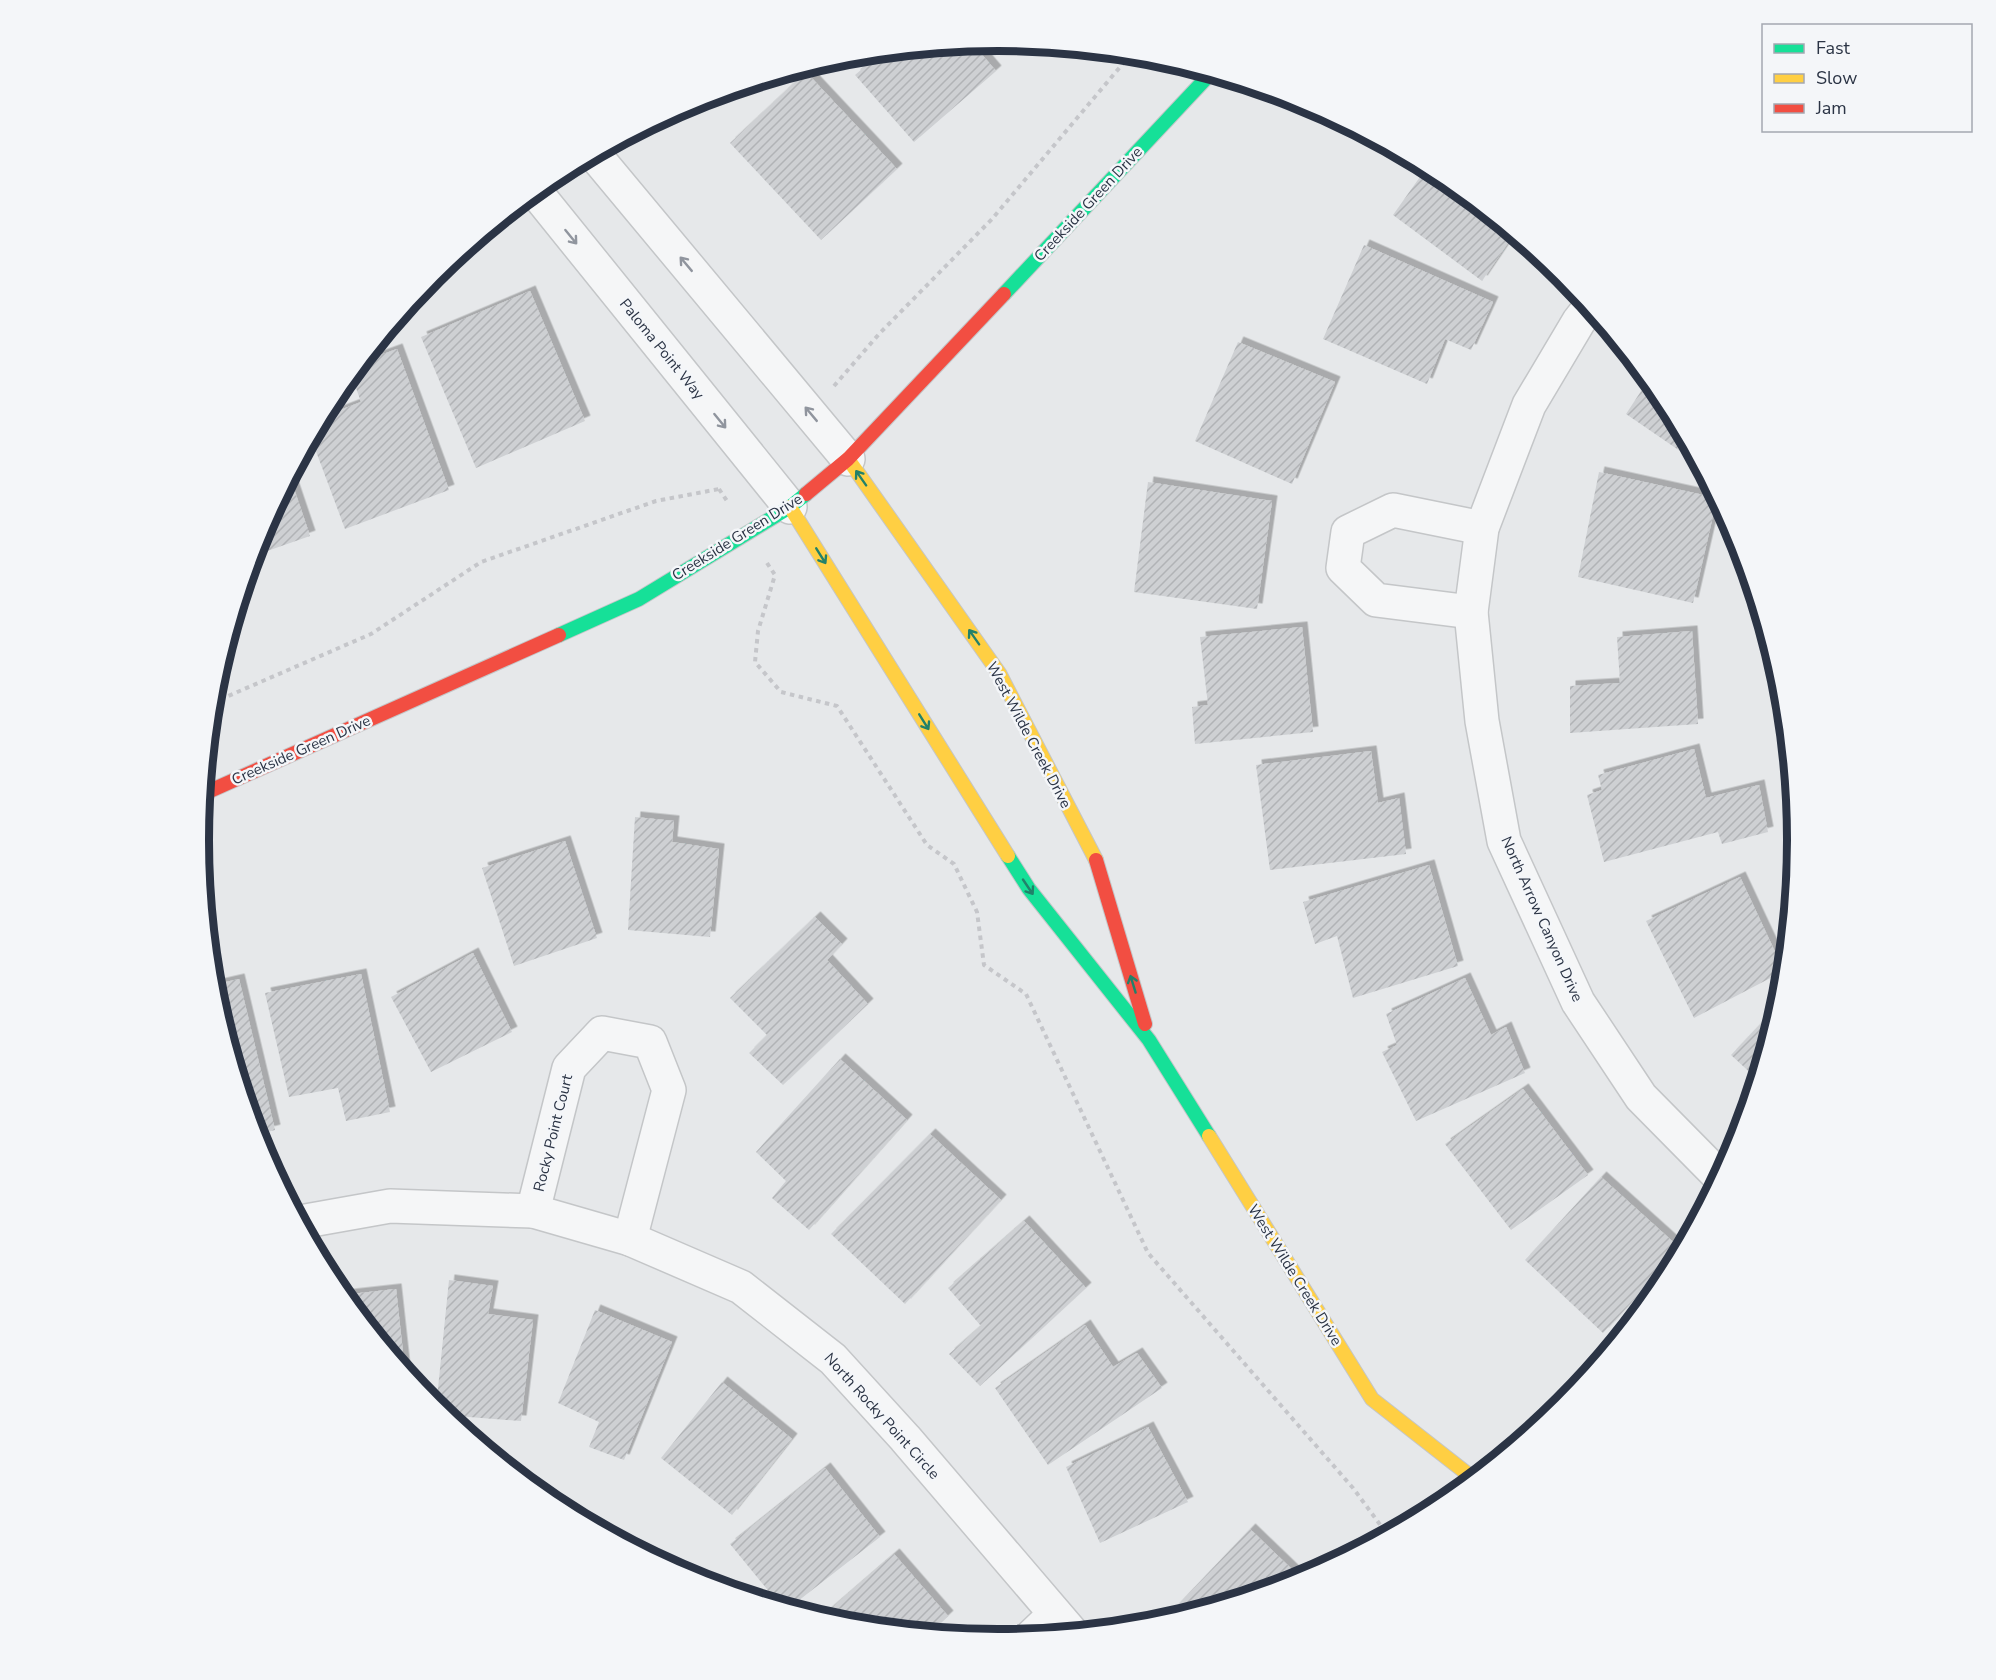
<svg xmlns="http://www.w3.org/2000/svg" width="1996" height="1680" font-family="'Nunito Sans',sans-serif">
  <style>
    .building { fill: url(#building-hatch); filter: url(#shadow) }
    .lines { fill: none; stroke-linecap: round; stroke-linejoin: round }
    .street-casing { stroke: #c4c6c8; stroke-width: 36 }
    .fast-casing { stroke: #c4c6c8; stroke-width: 16 }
    .slow-casing { stroke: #c4c6c8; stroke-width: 16 }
    .jam-casing { stroke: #c4c6c8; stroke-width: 16 }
    .path { stroke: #c5c6ca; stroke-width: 4; stroke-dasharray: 4.5 4.5; stroke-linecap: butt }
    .street { stroke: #f5f6f7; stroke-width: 33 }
    .fast { stroke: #16e098; stroke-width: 14 }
    .slow { stroke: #ffcf43; stroke-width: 14 }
    .jam { stroke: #f24e42; stroke-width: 14 }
    .oneway { stroke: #90959e }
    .oneway2 { stroke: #22816a }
    .labels { text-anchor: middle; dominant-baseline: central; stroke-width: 5; stroke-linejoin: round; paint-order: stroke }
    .street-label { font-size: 15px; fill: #2b3445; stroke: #f4f6f9 }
    .rim { fill: none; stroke: #2b3445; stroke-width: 8 }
  </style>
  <defs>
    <pattern id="building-hatch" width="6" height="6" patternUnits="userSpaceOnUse" patternTransform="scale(1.5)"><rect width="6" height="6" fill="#ced0d3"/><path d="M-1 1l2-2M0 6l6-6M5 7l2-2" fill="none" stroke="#b1b3b6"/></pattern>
    <filter id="shadow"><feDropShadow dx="5.5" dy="-5.5" stdDeviation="0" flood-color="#0004"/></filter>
  </defs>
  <rect width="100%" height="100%" fill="#e6e8ea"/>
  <!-- building -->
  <g class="building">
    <polygon points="972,43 996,71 914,142 855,75 875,58 870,53"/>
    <polygon points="806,72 897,169 821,240 730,143"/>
    <polygon points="1427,167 1442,175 1514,234 1482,281 1393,215"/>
    <polygon points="1364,245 1493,302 1471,350 1445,339 1427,384 1323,339"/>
    <polygon points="530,291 585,421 476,468 421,337"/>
    <polygon points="1238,342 1335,382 1292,484 1195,441"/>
    <polygon points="397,349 449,490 345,529 311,438 322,417 361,402 351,374 361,362"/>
    <polygon points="1649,379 1663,396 1699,464 1626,414"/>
    <polygon points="1599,472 1717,498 1693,603 1578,577"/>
    <polygon points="290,477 310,536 253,556 259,534"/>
    <polygon points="1148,482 1272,501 1257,609 1134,592"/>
    <polygon points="1302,627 1313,732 1195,744 1192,707 1208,705 1200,637"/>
    <polygon points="1692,631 1698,724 1570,733 1570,686 1620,683 1617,637"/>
    <polygon points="1694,749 1706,798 1759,785 1768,832 1722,844 1718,832 1604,862 1587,795 1602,790 1598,775"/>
    <polygon points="1371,751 1378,803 1399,798 1406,854 1270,870 1256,765"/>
    <polygon points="635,817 674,821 672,842 719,849 710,937 628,930"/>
    <polygon points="565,841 597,938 514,966 482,868"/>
    <polygon points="1429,865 1458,966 1353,998 1337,936 1315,944 1303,902"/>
    <polygon points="1740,877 1784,971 1694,1018 1646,921"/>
    <polygon points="815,917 842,944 827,960 868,1004 783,1085 749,1053 767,1035 730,998"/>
    <polygon points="473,953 512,1032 431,1072 391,997"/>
    <polygon points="361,974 390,1112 346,1121 338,1088 289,1097 265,993"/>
    <polygon points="1465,978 1491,1035 1506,1027 1525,1073 1416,1121 1382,1052 1397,1045 1386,1014"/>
    <polygon points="239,979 275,1130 256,1135 214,996 213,985"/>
    <polygon points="1780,1003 1757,1079 1731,1055"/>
    <polygon points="840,1059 907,1120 809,1230 772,1198 786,1181 756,1152"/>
    <polygon points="1523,1089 1588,1175 1511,1230 1445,1144"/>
    <polygon points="930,1134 1001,1200 905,1304 831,1234"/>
    <polygon points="1601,1177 1681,1249 1603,1333 1525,1260"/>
    <polygon points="1024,1221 1086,1288 980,1386 949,1354 981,1326 948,1288"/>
    <polygon points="449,1280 493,1286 488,1314 533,1320 521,1421 444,1415 436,1408"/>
    <polygon points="396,1289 405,1371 342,1295"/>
    <polygon points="595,1310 672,1342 624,1460 589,1447 599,1422 558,1403"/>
    <polygon points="1085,1325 1113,1367 1137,1353 1162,1388 1048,1465 995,1388"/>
    <polygon points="722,1382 792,1439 732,1515 661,1458"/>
    <polygon points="1148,1427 1188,1502 1100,1543 1066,1467"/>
    <polygon points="825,1468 880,1537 789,1608 780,1605 730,1544"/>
    <polygon points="1250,1529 1302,1579 1176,1617 1171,1612"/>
    <polygon points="894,1554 948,1616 930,1633 842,1624 820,1618"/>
  </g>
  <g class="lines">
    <defs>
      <g id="street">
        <polyline points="594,154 848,459"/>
        <polyline points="535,191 790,507"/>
        <polyline points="1590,307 1579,321 1529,405 1482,528 1471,612 1482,721 1504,841 1578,1002 1641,1097 1720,1177"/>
        <polyline points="1471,612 1376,600 1343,568 1348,532 1393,510 1482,528"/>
        <polyline points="533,1211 569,1068 602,1033 650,1042 669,1090 630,1239"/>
        <polyline points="300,1222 390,1206 533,1211 630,1239 741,1287 833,1359 905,1438 1071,1632"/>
        <polyline points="1032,1636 1055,1614"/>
      </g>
      <g id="fast">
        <polyline points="1004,294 1211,73"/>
        <polyline points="559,635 639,599 790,507 806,494"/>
        <polyline points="1008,856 1029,889 1149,1040 1209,1136"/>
      </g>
      <g id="slow">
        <polyline points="848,459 999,673 1096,860"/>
        <polyline points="790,507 1008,856"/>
        <polyline points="1209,1136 1372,1399 1474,1479"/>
      </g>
      <g id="jam">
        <polyline points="806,494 848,459 1004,294"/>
        <polyline points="203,794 559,635"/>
        <polyline points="1096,860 1145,1024"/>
      </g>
    </defs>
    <!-- street casing -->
    <use href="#street" class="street-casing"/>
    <!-- fast casing -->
    <use href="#fast" class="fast-casing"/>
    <!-- slow casing -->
    <use href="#slow" class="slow-casing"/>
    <!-- jam casing -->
    <use href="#jam" class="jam-casing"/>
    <!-- path -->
    <g class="path">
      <polyline points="834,386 879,334 992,219 1131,54"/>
      <polyline points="719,489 727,501"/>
      <polyline points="767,563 775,575 758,631 755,662 781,692 837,706 927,845 954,864 977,912 984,965 1026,994 1148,1253 1353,1488 1387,1534"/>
      <polyline points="212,703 371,634 481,562 656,501 719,489"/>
    </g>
    <!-- street -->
    <use href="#street" class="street"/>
    <!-- fast -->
    <use href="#fast" class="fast"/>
    <!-- slow -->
    <use href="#slow" class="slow"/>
    <!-- jam -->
    <use href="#jam" class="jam"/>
  </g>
  <!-- one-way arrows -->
  <defs><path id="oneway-shaft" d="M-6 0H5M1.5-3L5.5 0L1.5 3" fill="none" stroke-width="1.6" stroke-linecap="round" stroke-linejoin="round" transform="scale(1.5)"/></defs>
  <g class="oneway">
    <use href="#oneway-shaft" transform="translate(571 237) rotate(51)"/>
    <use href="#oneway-shaft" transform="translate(686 264) rotate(-130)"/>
    <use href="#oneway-shaft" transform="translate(811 414) rotate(-130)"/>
    <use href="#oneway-shaft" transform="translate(720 421) rotate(51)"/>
  </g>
  <g class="oneway2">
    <use href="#oneway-shaft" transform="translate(861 478) rotate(-125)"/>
    <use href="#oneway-shaft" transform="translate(821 556) rotate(58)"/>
    <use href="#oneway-shaft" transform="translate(974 637) rotate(-125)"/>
    <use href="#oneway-shaft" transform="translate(924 722) rotate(58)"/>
    <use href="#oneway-shaft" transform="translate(1028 887) rotate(56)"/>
    <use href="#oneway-shaft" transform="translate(1133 984) rotate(-107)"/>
  </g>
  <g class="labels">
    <!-- street labels -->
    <g class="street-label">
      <text transform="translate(1088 204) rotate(-47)">Creekside Green Drive</text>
      <text transform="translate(662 349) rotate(51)">Paloma Point Way</text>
      <text transform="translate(737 537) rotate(-32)">Creekside Green Drive</text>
      <text transform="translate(1029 735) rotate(62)">West Wilde Creek Drive</text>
      <text transform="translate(301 750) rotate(-24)">Creekside Green Drive</text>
      <text transform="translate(1542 919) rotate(66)">North Arrow Canyon Drive</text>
      <text transform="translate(553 1133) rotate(-76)">Rocky Point Court</text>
      <text transform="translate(1295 1275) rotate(58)">West Wilde Creek Drive</text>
      <text transform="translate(882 1416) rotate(48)">North Rocky Point Circle</text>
    </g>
  </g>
  <!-- crop -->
  <path d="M0 0H1996V1680H0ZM209 840a789 789 0 1 1 1578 0a789 789 0 1 1-1578 0Z" fill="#f4f6f9" fill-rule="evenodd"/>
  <path class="rim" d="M209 840a789 789 0 1 1 1578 0a789 789 0 1 1-1578 0Z"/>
  <!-- legend -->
  <rect x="1762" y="24" width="210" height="108" fill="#f4f6f9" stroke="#a4a8b1" stroke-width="1.5"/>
  <rect x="1774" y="44" width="30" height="9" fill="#16e098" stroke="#a4a8b1" stroke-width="1.5"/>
  <text x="1816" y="54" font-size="18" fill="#2b3445">Fast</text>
  <rect x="1774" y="74" width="30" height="9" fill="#ffcf43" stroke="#a4a8b1" stroke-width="1.5"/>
  <text x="1816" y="84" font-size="18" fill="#2b3445">Slow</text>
  <rect x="1774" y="104" width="30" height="9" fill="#f24e42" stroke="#a4a8b1" stroke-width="1.5"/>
  <text x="1816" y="114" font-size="18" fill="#2b3445">Jam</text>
</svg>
